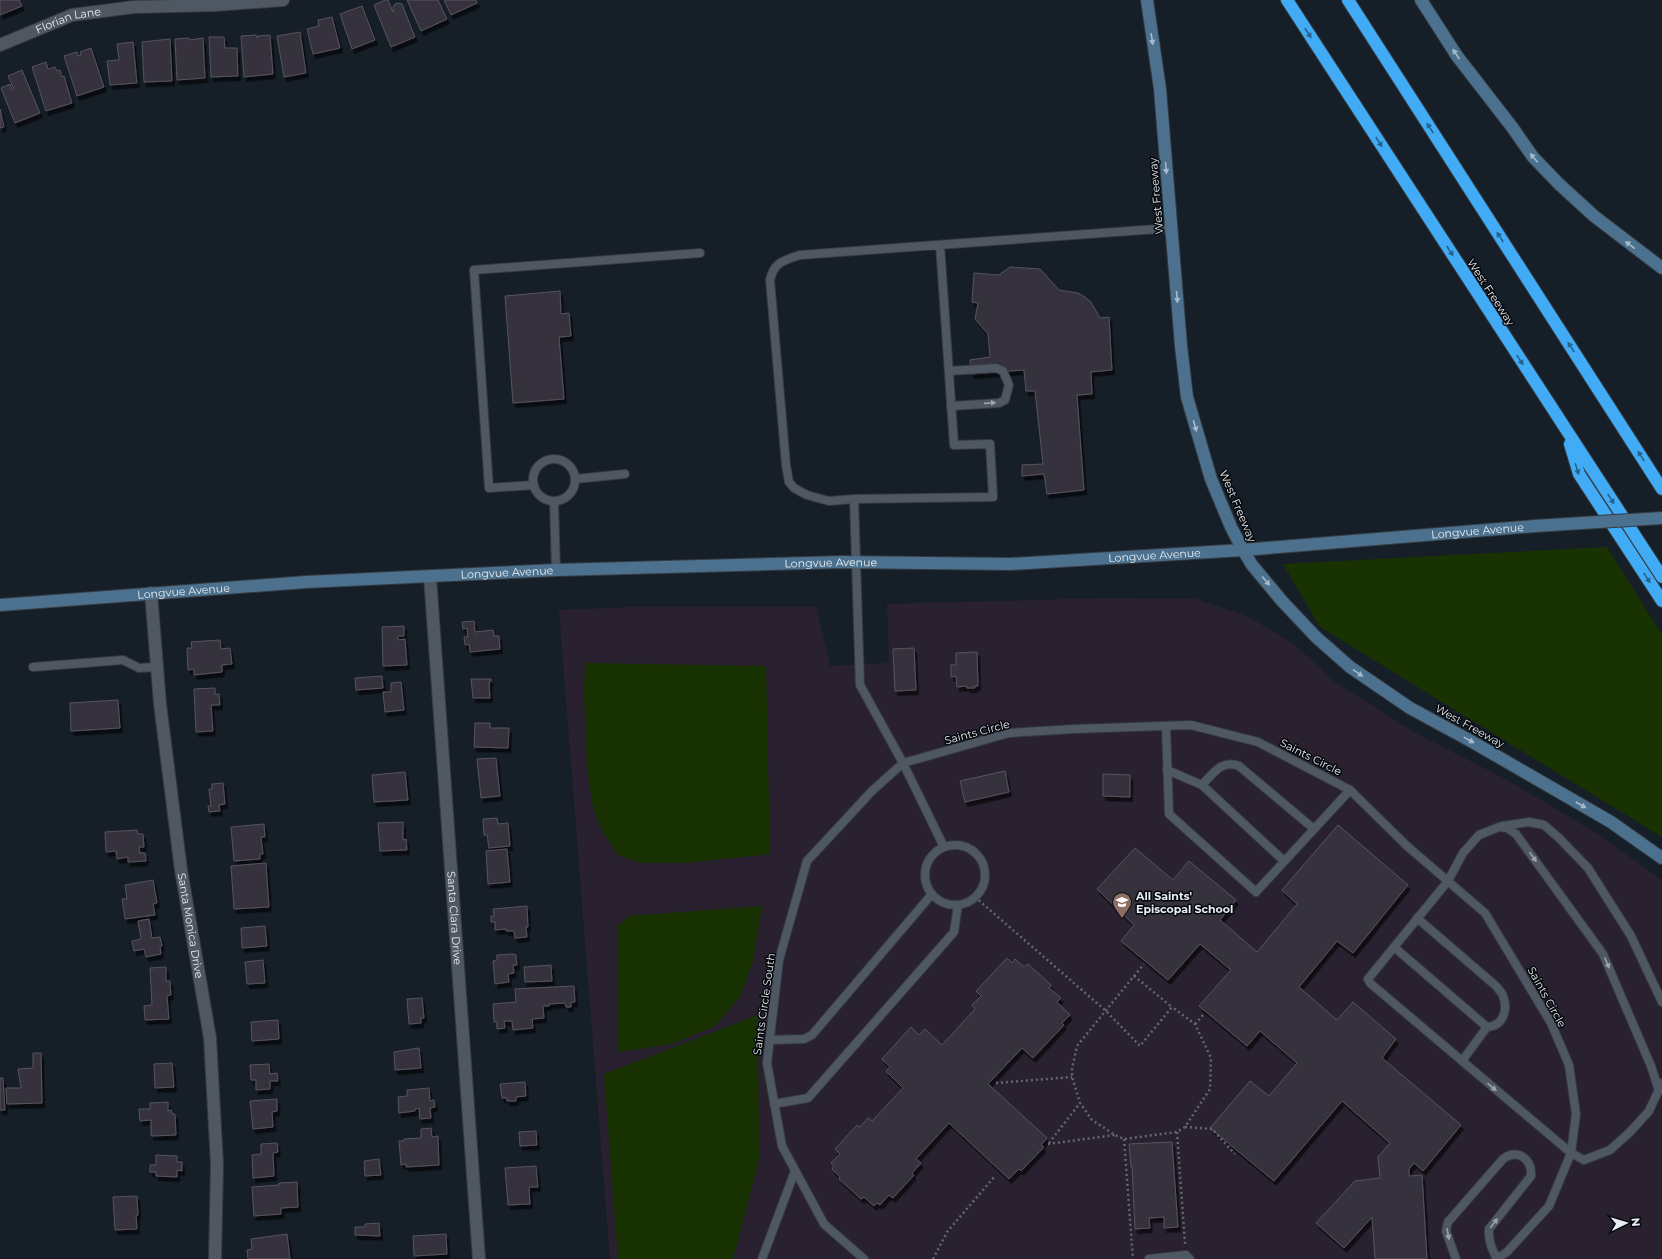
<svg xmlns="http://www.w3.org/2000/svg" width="1662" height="1259" font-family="Montserrat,sans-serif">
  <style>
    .education { fill: #292130 }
    .green { fill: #183301 }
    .building { fill: #36323d; stroke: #56535e; filter: url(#shadow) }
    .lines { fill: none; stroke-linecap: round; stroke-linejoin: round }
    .lane-casing { stroke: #353b41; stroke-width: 10 }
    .street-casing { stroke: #353b41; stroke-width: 14 }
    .secondary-casing { stroke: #353b41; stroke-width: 14 }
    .highway-casing { stroke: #353b41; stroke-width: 14 }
    .path { stroke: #616970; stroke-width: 2.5; stroke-dasharray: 2 3; stroke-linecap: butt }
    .lane { stroke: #4f5862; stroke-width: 8 }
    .street { stroke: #4f5862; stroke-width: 12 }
    .secondary { stroke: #4b718e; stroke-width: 12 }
    .highway { stroke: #41acf5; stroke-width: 12 }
    .secondary-bridge-casing { stroke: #353b41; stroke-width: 14; stroke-linecap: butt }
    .secondary-bridge { stroke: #4b718e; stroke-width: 12 }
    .oneway { fill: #26628c }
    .oneway2 { fill: #a9bbca }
    .oneway3 { fill: #9ba2aa }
    .labels { text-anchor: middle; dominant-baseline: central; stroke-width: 3; stroke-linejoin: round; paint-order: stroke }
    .street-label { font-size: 11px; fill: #e7edf2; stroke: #05080c }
    .poi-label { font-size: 11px; font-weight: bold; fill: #e7edf2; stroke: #05080c; text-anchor: start }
  </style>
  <defs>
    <filter id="shadow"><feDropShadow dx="2.5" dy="4.5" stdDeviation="0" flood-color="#0009"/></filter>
  </defs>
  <rect width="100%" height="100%" fill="#161f27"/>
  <!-- education -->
  <polygon class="education" points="1105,598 1196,599 1249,617 1295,645 1335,682 1417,734 1492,772 1550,805 1602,837 1662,880 1662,1259 610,1259 559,610 632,607 816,607 830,666 889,663 887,604"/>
  <!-- green -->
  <g class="green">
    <polygon points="1607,547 1662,635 1662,837 1320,627 1283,564"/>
    <polygon points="585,663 766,666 770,854 685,863 641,863 618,855 602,831 593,807 587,769 584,693"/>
    <polygon points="762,906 753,961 741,995 715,1026 672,1044 618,1052 617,927 629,916"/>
    <polygon points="758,1015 759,1160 733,1259 618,1259 604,1074"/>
  </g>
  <!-- building -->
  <g class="building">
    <polygon points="0,0 19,0 22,6 0,15"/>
    <polygon points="385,0 388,0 393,12 394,11 393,7 395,4 398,3 402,4 415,37 391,47 374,5"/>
    <polygon points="407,0 438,0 447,19 421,31"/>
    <polygon points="444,0 476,0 477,3 451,15"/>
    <polygon points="362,6 375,40 352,49 340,14"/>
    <polygon points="332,17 340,48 313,54 307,29 319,26 318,20"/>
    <polygon points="300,32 306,73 284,77 277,36"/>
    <polygon points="256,35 257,38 258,36 270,35 273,74 244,77 241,36"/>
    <polygon points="209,37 224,37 225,48 237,48 238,76 211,77"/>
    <polygon points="189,38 189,40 203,38 205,78 177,80 175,39"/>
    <polygon points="170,39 172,81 144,82 142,42"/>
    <polygon points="133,42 137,83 110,85 107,61 119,60 117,44"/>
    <polygon points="91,48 104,87 77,96 64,56 77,52 78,56 81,55 80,52"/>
    <polygon points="46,62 48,69 55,67 57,71 60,70 62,77 64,76 72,103 46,111 32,67"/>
    <polygon points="22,70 40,113 15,123 1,88 10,84 12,90 14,89 8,76"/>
    <polygon points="0,109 4,127 0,128"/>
    <polygon points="1010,267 1040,269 1059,290 1078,293 1085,297 1091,302 1100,318 1109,317 1112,370 1091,372 1092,394 1077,395 1084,490 1047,494 1044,474 1022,476 1022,465 1043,464 1035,391 1026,391 1024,370 971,374 970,360 990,357 988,334 975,319 978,303 972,302 974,273 999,275"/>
    <polygon points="560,291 561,314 569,313 571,336 559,337 564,399 513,403 505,296"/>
    <polygon points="474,621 475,632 493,630 494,636 499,636 500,649 470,652 469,644 465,645 464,637 468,637 467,628 463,629 462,622"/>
    <polygon points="404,626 404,636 398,636 398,640 405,639 407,665 383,666 382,627"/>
    <polygon points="220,640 221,649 230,648 232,664 222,665 222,672 194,675 194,669 188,670 187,648 192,648 191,642"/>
    <polygon points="914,648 916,690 895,691 893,649"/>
    <polygon points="977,652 978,686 974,686 975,688 967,688 967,686 957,687 956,676 951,677 951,665 956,665 956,653"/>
    <polygon points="382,676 383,688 356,690 355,678"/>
    <polygon points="471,679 491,679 491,681 489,682 490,698 473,698"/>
    <polygon points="401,682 404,710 385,712 383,692 391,692 391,683"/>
    <polygon points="215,688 215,694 219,694 220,705 211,705 213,731 196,732 194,689"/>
    <polygon points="118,700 120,728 71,731 70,703"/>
    <polygon points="475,723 490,723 490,728 509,728 508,748 474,747"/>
    <polygon points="496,758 500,796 481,798 477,759"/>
    <polygon points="1005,771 1009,792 965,802 960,781"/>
    <polygon points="405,772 408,800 374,802 372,775"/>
    <polygon points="1103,774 1130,775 1130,797 1103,796"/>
    <polygon points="223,783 225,804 219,805 220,811 209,812 208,806 211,806 209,789 212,789 212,784"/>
    <polygon points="497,818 498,824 508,823 510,846 489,848 487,835 484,835 483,819"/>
    <polygon points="403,822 403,840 406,839 407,850 380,851 378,823"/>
    <polygon points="264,824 265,837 261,837 263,854 260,854 260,859 234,861 231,827"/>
    <polygon points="1338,825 1408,885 1353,953 1337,941 1299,987 1337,1020 1353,1002 1396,1039 1382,1058 1461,1125 1423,1171 1414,1163 1409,1169 1409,1176 1422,1175 1427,1259 1375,1259 1372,1217 1344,1248 1316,1223 1355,1181 1380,1178 1378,1157 1390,1143 1342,1101 1274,1181 1210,1128 1250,1081 1269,1096 1297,1063 1260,1031 1247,1046 1199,1006 1231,970 1200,944 1168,980 1121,941 1134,925 1097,889 1135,848 1173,880 1189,861 1236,900 1220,920 1257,952 1297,904 1282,890"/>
    <polygon points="137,830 138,834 143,834 144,847 139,847 140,853 145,853 146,861 128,862 128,857 117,859 116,851 106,852 105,832"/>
    <polygon points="507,849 510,882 488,884 486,851"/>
    <polygon points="266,863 269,907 234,909 231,866"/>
    <polygon points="153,880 157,903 153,904 155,915 125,919 122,899 127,899 125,885"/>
    <polygon points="527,906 528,927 526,927 527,937 515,938 514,931 506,931 506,929 495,930 495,922 491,922 491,916 494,916 493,909"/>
    <polygon points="149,919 152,938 160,937 162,946 160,946 161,954 146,957 144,949 134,951 132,941 141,939 138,921"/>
    <polygon points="265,926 267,946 242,948 241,928"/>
    <polygon points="512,954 516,955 517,965 513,965 514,973 508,974 509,982 495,984 493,961 497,960 497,955"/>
    <polygon points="1007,958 1012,963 1015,959 1024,967 1028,964 1051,985 1049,988 1061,998 1057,1002 1070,1015 1062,1023 1064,1025 1033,1058 1022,1048 988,1084 1047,1138 1041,1145 1044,1147 1021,1171 1019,1169 1009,1179 949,1123 916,1159 921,1163 912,1173 914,1175 893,1198 889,1195 880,1205 877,1203 874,1206 864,1197 861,1199 839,1179 840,1177 832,1169 834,1166 831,1163 840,1154 835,1149 857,1125 860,1127 868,1118 872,1121 903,1088 886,1071 890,1067 882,1059 911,1027 919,1035 925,1029 942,1045 975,1009 972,1005 981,996 976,991"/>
    <polygon points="263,960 265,983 247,984 245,962"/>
    <polygon points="551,965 552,981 525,982 524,967"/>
    <polygon points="166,967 166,981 170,981 171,995 167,996 169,1019 145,1020 144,1006 152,1005 150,968"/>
    <polygon points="574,986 575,1002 571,1002 571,1007 566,1007 565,1003 549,1004 549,1006 543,1006 544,1018 532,1019 533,1028 513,1030 512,1021 504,1021 505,1028 497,1029 497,1022 494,1022 493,1004 516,1002 515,989"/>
    <polygon points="422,998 424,1018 421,1018 421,1023 409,1024 407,999"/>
    <polygon points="278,1020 279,1039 252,1041 251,1022"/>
    <polygon points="419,1048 421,1068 395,1070 394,1052"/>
    <polygon points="33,1053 41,1053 42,1103 7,1104 6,1088 21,1088 18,1069 33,1068"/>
    <polygon points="172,1063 174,1087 155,1088 154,1064"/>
    <polygon points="269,1064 270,1074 277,1073 278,1081 270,1081 270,1089 256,1090 256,1080 251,1080 250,1065"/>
    <polygon points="0,1078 3,1078 5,1110 0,1110"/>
    <polygon points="525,1082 526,1096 516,1097 516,1101 507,1101 507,1098 502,1098 500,1084"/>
    <polygon points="429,1088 430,1101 434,1100 435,1107 430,1108 431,1118 420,1119 419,1108 415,1109 415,1111 399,1113 398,1097 407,1096 407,1090"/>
    <polygon points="277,1099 277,1111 272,1112 273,1127 253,1129 250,1101"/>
    <polygon points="168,1102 168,1111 171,1110 172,1114 175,1114 176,1135 151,1136 151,1120 140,1121 139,1109 150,1109 150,1103"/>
    <polygon points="431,1128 432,1137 438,1136 439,1165 406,1167 406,1164 401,1165 399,1141 404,1141 404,1139 421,1138 421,1129"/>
    <polygon points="536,1131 537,1145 520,1146 519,1132"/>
    <polygon points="1172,1142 1178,1227 1164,1228 1164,1217 1149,1218 1150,1228 1135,1229 1132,1166 1131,1167 1129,1144"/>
    <polygon points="277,1143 278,1152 273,1153 274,1176 253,1178 252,1155 261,1154 261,1144"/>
    <polygon points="156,1155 177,1156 177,1162 182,1162 182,1171 177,1170 177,1177 156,1176 156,1172 150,1172 150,1165 156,1165"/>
    <polygon points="379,1159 381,1175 365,1176 364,1161"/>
    <polygon points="536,1166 538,1187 529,1187 530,1204 508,1205 505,1168"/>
    <polygon points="297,1182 298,1207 281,1208 281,1214 254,1216 252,1187 279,1185 279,1183"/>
    <polygon points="137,1196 138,1215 136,1215 137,1229 115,1230 113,1197"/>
    <polygon points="379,1223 380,1236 355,1235 355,1227 365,1227 365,1224"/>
    <polygon points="287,1234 290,1259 248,1259 247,1250 252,1249 251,1239"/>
    <polygon points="446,1234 447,1254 414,1256 413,1236"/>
  </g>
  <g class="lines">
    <defs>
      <g id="lane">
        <path d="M940,245L954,445L990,444L993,497L854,499L829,501L807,495L794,488L789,482L786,465L770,280C774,262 783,261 800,255L1171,228"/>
        <polyline points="949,371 996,368 1003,371 1009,385 1005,400 999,403 951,406"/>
        <circle cx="554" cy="480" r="21"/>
        <polyline points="575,479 625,474"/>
        <polyline points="534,485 489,488 474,270 700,253"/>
        <polyline points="854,499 860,685 903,763 944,847"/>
        <polyline points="554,501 556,570"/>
        <polyline points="33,667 123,660 139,668 157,667"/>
        <polyline points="1166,726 1169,814 1256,892 1350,790"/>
        <polyline points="1167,770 1202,785 1284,861"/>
        <path d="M1202,785C1213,774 1221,759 1239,766L1314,829"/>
        <polyline points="1502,826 1529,822 1544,825 1559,838 1588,868 1631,936 1662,1002"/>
        <circle cx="955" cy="875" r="30"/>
        <path d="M1394,947L1487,1027C1504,1026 1508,1009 1503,996C1502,992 1498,989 1496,986L1417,918"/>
        <polyline points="769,1040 804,1039 812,1035 932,894"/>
        <polyline points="1462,1061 1487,1027"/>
        <polyline points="1659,1091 1651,1066 1603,954 1516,834 1507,828 1499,827 1479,835 1463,853 1448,881 1368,979 1370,983 1571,1153 1584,1160 1610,1150 1631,1131 1649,1111 1662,1083"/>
        <polyline points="774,1104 808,1098 954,932 958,905"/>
        <polyline points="762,1259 795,1171"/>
        <polyline points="864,1259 824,1224 782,1146 767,1063 779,960 807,861 872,791 903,763 1009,733 1074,729 1191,725 1258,742 1350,790 1407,846 1485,913 1551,1023 1569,1065 1576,1114 1571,1153 1549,1206 1507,1252 1496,1259"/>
        <polyline points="1149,1259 1186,1255 1190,1259"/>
        <path d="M1456,1259L1446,1231L1448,1222L1503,1159C1518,1148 1532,1159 1531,1176L1489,1229C1488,1241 1492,1249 1497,1259"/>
      </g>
      <g id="street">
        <path id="s1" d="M0,45L72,15L134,7L215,5L283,0"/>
        <path id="s2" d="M430,577L479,1259"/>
        <path id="s3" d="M151,593L160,704L181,870L210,1038L217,1164L215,1259"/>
      </g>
      <g id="secondary">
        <polyline points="1147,0 1160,89 1181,346 1187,397 1211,479 1231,527 1243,550 1252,565 1282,601 1316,637 1350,667 1410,708 1469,740 1611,822 1662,858"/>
        <polyline points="1421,0 1457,56 1512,127 1533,157 1559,184 1594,216 1662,268"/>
        <path id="s4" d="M0,605L306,582L556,570L842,562L1010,564L1243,550L1535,526"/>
      </g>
      <g id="highway">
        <polyline points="1287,0 1662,577"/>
        <polyline points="1348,0 1662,489"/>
        <polyline points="1570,444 1579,474 1662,601"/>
      </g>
    </defs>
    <!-- lane casing -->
    <use href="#lane" class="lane-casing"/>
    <!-- street casing -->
    <use href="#street" class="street-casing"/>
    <!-- secondary casing -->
    <use href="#secondary" class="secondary-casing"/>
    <!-- highway casing -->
    <use href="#highway" class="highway-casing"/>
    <!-- path -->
    <g class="path">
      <polyline points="975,897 1106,1011 1140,1046 1172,1007 1134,976 1077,1046 1072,1069 1072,1077 1080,1103 1092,1120 1115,1135 1124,1139 1177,1132 1185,1127 1210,1089 1211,1058 1195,1024 1172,1007"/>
      <polyline points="1134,976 1144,964"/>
      <polyline points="1195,1024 1203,1015"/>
      <polyline points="996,1083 1072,1077"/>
      <polyline points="1185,1127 1212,1129 1235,1154"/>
      <polyline points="1177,1132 1185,1244"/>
      <polyline points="1124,1139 1133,1259"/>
      <polyline points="1049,1143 1080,1103"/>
      <polyline points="1048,1144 1115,1135"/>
      <polyline points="933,1259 947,1232 995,1176"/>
    </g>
    <!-- lane -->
    <use href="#lane" class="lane"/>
    <!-- street -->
    <use href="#street" class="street"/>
    <!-- secondary -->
    <use href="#secondary" class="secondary"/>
    <!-- highway -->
    <use href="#highway" class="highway"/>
    <defs>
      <polyline id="secondary-bridge" points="1535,526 1662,518"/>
    </defs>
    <!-- secondary-bridge casing -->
    <use href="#secondary-bridge" class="secondary-bridge-casing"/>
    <!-- secondary-bridge -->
    <use href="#secondary-bridge" class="secondary-bridge"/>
  </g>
  <!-- one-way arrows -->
  <defs><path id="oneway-solid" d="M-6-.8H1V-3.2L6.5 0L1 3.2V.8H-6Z"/></defs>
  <g class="oneway">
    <use href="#oneway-solid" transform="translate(1308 33) rotate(57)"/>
    <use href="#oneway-solid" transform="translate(1430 128) rotate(-123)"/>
    <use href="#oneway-solid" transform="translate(1379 142) rotate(57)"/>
    <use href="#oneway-solid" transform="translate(1500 237) rotate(-123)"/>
    <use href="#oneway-solid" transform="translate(1450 251) rotate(57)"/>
    <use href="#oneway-solid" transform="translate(1571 347) rotate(-123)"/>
    <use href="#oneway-solid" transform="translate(1520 360) rotate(57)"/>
    <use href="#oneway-solid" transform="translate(1641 456) rotate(-123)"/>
    <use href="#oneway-solid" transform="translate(1577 469) rotate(72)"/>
    <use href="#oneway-solid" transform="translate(1611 499) rotate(57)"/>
    <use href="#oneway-solid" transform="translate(1647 578) rotate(57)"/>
  </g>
  <g class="oneway2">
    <use href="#oneway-solid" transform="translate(1152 39) rotate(81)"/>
    <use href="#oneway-solid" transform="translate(1456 54) rotate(-124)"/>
    <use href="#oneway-solid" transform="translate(1534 158) rotate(-130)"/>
    <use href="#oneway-solid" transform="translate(1166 168) rotate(85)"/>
    <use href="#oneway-solid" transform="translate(1630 245) rotate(-142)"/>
    <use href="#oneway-solid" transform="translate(1177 297) rotate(85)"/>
    <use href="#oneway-solid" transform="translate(1195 426) rotate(74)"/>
    <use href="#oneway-solid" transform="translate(1266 581) rotate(50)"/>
    <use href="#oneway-solid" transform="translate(1358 673) rotate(34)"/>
    <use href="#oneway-solid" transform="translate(1469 740) rotate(29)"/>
    <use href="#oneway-solid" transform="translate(1581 805) rotate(30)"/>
  </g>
  <g class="oneway3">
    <use href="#oneway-solid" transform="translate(990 403) rotate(-4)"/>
    <use href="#oneway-solid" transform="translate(1533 857) rotate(54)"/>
    <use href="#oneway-solid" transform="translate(1607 963) rotate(67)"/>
    <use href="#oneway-solid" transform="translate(1492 1087) rotate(40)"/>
    <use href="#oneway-solid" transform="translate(1494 1223) rotate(-52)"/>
    <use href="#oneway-solid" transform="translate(1448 1234) rotate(80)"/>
  </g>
  <!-- icons -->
  <defs>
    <symbol id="school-pin" viewBox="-11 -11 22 30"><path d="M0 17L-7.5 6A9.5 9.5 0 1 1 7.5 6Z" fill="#8d6e63" stroke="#05080c"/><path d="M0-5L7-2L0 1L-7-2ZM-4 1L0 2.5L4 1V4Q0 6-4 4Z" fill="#fff"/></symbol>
  </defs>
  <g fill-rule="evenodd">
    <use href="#school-pin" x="1111" y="891" width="22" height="30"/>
  </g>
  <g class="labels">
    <!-- street labels -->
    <g class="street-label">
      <text stroke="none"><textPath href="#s1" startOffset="73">Florian Lane</textPath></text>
      <text transform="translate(1156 196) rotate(-95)">West Freeway</text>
      <text transform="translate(1491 292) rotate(57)">West Freeway</text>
      <text transform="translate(1238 506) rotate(67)">West Freeway</text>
      <text stroke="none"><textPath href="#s4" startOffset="1480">Longvue Avenue</textPath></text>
      <text stroke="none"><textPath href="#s4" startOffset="1156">Longvue Avenue</textPath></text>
      <text stroke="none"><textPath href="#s4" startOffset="832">Longvue Avenue</textPath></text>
      <text stroke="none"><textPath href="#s4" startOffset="508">Longvue Avenue</textPath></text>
      <text stroke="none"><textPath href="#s4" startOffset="184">Longvue Avenue</textPath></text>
      <text transform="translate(1470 726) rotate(29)">West Freeway</text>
      <text transform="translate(977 732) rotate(-15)">Saints Circle</text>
      <text transform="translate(1311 757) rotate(27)">Saints Circle</text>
      <text stroke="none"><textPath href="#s2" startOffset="342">Santa Clara Drive</textPath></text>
      <text stroke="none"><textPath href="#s3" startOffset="335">Santa Monica Drive</textPath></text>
      <text transform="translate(1547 997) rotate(61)">Saints Circle</text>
      <text transform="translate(764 1004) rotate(-82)">Saints Circle South</text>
    </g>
    <!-- poi labels -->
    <g class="poi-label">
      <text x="1136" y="896">All Saints'<tspan x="1136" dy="13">Episcopal School</tspan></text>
    </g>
  </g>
  <!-- north arrow -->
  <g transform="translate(1626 1223) rotate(85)" stroke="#05080c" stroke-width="3" paint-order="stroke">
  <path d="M0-3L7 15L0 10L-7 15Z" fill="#e7edf2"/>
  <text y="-6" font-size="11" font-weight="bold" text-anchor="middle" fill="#e7edf2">N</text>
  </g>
</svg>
